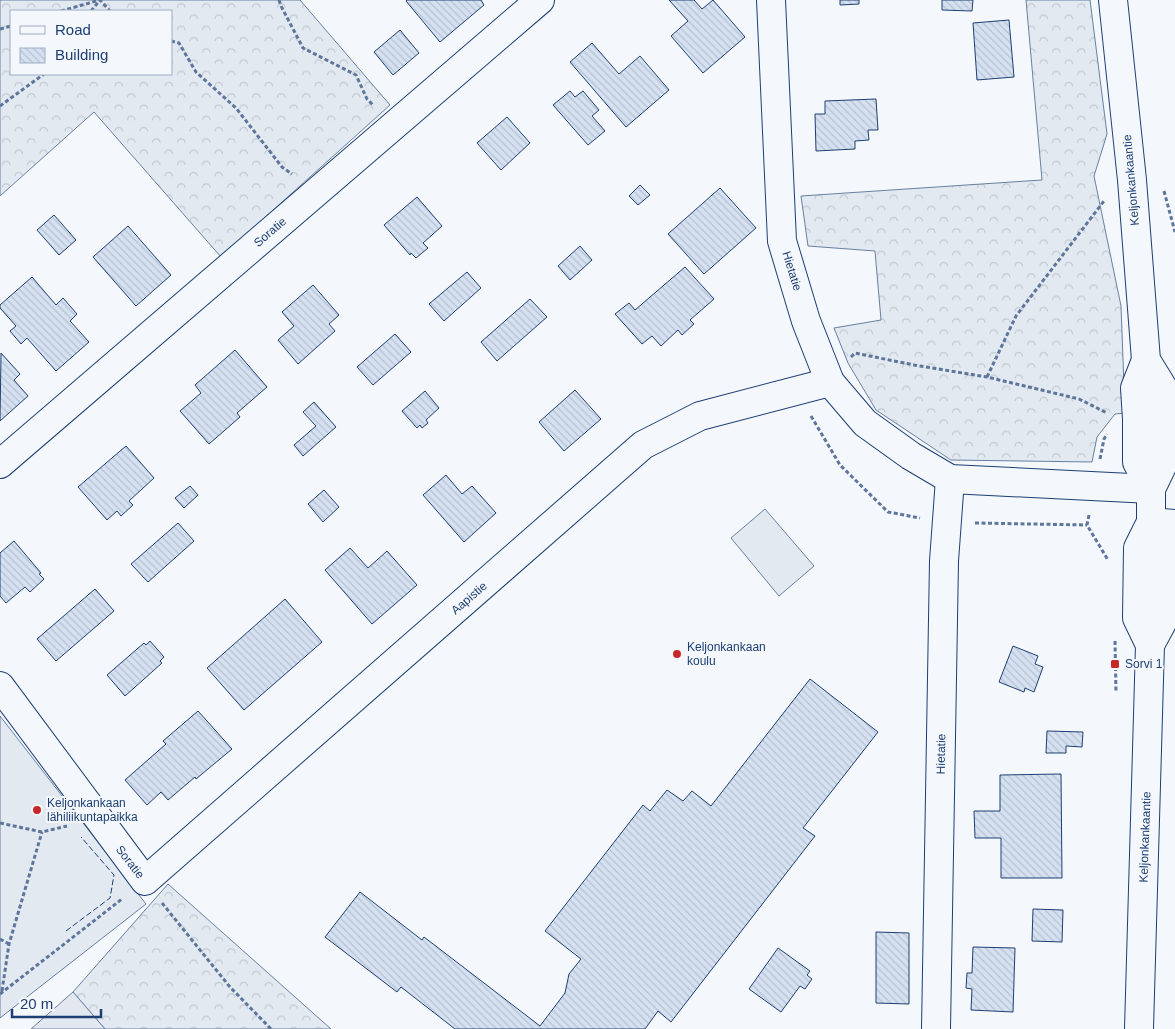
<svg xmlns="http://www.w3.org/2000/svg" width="1175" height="1029" font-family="Helvetica,sans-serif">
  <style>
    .grass { fill: #e3e9f0; stroke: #687fa3 }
    .forest { fill: url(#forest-crowns); stroke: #687fa3; fill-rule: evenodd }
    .parking { fill: #e3e8f0; stroke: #687fa3 }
    .building { fill: url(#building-back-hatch); stroke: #1d3f73 }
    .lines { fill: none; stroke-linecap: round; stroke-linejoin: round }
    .minor-casing { stroke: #1d3f73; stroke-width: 30 }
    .major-casing { stroke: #1d3f73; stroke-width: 30 }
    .path { stroke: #5e769c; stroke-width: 3; stroke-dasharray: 4 2.5; stroke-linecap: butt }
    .minor { stroke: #f4f7fb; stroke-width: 28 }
    .major { stroke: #f4f7fb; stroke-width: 28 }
    .fence { stroke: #1d3f73; stroke-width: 1; stroke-dasharray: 6 2.5; stroke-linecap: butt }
    .poi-dot { fill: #c62828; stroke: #f4f7fb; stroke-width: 2 }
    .labels { text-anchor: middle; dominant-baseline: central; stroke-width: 4; stroke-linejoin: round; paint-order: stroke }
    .street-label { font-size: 12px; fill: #1d3f73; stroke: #f4f7fb }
    .poi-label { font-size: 12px; fill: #1d3f73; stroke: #f4f7fb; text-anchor: start }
  </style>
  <defs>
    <pattern id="forest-crowns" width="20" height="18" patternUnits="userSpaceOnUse" patternTransform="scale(1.25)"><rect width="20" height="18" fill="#e3e9f0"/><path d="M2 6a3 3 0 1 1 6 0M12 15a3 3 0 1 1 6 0" fill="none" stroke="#c2c9d1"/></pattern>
    <pattern id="building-back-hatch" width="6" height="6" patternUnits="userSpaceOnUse" patternTransform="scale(1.25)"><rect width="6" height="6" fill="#d5e0f0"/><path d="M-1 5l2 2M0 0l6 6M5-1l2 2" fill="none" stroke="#b6c1d1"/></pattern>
  </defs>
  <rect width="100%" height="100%" fill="#f4f7fb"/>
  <!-- grass -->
  <g class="grass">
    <polygon points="765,509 814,566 779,596 731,538"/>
    <polygon points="0,716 146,904 0,1018"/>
  </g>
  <!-- forest -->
  <g class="forest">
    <path d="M0,0H300L390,105L221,257L94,112L0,196ZM11,11H171V74H11Z"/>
    <polygon points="1026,0 1090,0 1107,134 1094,176 1121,306 1125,413 1115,414 1097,437 1092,462 951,460 876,410 848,363 834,328 881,320 875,251 808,246 801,196 1042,180"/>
    <polygon points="168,884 331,1029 105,1029 73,992"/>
  </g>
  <!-- parking -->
  <polygon class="parking" points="73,992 105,1029 31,1029"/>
  <!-- building -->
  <g class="building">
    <polygon points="407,0 481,0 484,5 440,42 406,1"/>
    <polygon points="669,0 694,0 702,9 713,0 745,37 703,73 671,36 688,21"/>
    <polygon points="840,0 859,0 859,4 840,5"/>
    <polygon points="942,0 973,0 972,11 942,10"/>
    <polygon points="1009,20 1014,77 977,80 973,23"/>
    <polygon points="400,30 419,53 393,75 374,52"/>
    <polygon points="592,43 619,74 640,56 669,90 626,127 570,62"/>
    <polygon points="570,91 575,97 583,91 599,110 592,116 605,131 588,145 553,105"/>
    <polygon points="876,99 878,130 868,130 869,140 855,141 855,149 816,151 815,114 825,114 825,101"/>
    <polygon points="507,117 530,143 501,170 477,143"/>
    <polygon points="640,185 650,195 638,205 629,196"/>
    <polygon points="720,188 756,228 704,274 668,234"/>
    <polygon points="417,197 442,226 423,243 428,248 416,258 411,253 410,255 384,225"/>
    <polygon points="54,215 76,240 59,255 37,230"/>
    <polygon points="128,226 171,275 136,306 93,257"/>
    <polygon points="580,246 592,260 570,280 558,266"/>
    <polygon points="685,267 714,299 690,320 694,324 682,335 678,330 661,346 652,336 642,344 615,314 629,303 635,310"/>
    <polygon points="467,272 481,288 444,321 429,304"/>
    <polygon points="32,277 56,305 63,298 77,314 70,321 89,342 56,371 27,338 21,344 10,331 16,326 0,308 0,305"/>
    <polygon points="313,285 339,315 329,324 335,331 298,364 278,340 294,326 282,312"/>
    <polygon points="530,299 547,317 497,361 481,342"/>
    <polygon points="395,334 411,352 373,385 357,367"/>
    <polygon points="235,350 267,387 237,413 240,417 209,444 180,411 201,393 195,385"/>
    <polygon points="1,353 20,374 14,380 28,396 0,421"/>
    <polygon points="575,390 601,419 564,451 539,422"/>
    <polygon points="425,391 439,408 426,420 428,423 422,428 420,425 417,428 402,411"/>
    <polygon points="314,402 336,427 303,456 294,445 316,426 303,412"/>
    <polygon points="126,446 154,478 129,501 133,505 121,516 117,511 107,520 78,487"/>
    <polygon points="446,475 462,494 472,486 496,513 464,542 423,495"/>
    <polygon points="190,486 198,495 184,508 175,498"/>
    <polygon points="324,490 339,507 323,522 308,504"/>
    <polygon points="178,523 194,541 148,582 131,564"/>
    <polygon points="14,541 41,573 39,574 44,579 30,592 25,587 6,603 0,596 0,553"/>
    <polygon points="350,548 368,568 387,551 417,585 372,624 325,570"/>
    <polygon points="95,589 114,611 56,661 37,639"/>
    <polygon points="285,599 322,642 244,710 207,668"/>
    <polygon points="150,641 164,657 160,661 162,663 125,696 107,675 144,643 146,645"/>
    <polygon points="1013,646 1038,656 1035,664 1043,667 1034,692 1025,688 1024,692 999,682"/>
    <polygon points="810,679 878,732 803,828 815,836 671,1022 658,1011 645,1029 455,1029 401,987 397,992 325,937 360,892 422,940 424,937 540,1026 565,993 569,974 581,959 545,931 643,805 650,811 667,790 683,801 692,791 711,806"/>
    <polygon points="198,711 232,749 196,779 195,777 168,800 161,792 147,805 125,780 166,744 163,741"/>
    <polygon points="1047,731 1083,732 1082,747 1066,746 1066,753 1046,753"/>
    <polygon points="1061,774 1062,878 1001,878 1001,838 975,838 974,811 1000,811 1000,775"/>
    <polygon points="1033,909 1063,910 1062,942 1032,941"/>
    <polygon points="876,932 909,933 909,1004 876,1003"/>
    <polygon points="973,947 1015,948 1013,1012 971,1010 972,989 966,988 967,973 972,973"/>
    <polygon points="778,948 810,971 807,975 812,979 805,989 800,986 781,1012 749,989"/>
  </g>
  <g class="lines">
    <defs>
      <g id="minor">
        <polyline points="771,0 782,241 806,321 830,382 865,423 911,456 950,479 1151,489"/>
        <polyline points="0,464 540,0"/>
        <polyline points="1151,522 1175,524"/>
        <polyline points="0,686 145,881 643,445 700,416 830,382"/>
        <polyline points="936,1029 944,561 950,479"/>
      </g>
      <g id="major">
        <polyline points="1113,0 1132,180 1146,360 1162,386 1164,419 1164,462 1151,489"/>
        <polyline points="1150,645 1164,619 1165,578 1165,548 1151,522"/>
        <polyline points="1139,1029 1150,645 1137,618 1138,548 1151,522 1151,489 1137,462 1137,419 1135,388 1146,360"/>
      </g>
    </defs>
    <!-- minor casing -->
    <use href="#minor" class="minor-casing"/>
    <!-- major casing -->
    <use href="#major" class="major-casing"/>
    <!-- path -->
    <g class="path">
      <polyline points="279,0 281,6 303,48 356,75 367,99 373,105"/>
      <polyline points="61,11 100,0"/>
      <polyline points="91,11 100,0 110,11"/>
      <polyline points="0,29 11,26"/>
      <polyline points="171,41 179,43 196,72 236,108 282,167 292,174"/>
      <polyline points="0,106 44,74"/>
      <polyline points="1164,191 1175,232"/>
      <polyline points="851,357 855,353 914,365 987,377 1079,399 1107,413"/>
      <polyline points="987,377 1016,316 1104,201"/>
      <polyline points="811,416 840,465 888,512 920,518"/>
      <polyline points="1100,459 1104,439 1107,434"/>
      <polyline points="1089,515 1087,525 1108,560"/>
      <polyline points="975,523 1087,525"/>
      <polyline points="1115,641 1116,693"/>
      <polyline points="0,823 42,832 67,826"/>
      <polyline points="162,903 230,987 271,1029"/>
      <polyline points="0,939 9,944"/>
      <polyline points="2,991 9,944 42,832"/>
      <polyline points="0,994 122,899"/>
    </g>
    <!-- minor -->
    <use href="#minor" class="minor"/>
    <!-- major -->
    <use href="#major" class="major"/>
    <!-- fence -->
    <polyline class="fence" points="66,931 110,898 114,875 81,837"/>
  </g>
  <!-- markers -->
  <g class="poi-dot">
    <circle cx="677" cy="654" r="5"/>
    <rect x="1110" y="659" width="10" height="10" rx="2.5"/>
    <circle cx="37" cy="810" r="5"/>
  </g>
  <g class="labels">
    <!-- street labels -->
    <g class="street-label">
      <text transform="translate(1131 180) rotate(-95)">Keljonkankaantie</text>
      <text transform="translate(270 232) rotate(-41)">Soratie</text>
      <text transform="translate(792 271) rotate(73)">Hietatie</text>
      <text transform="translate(469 598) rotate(-41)">Aapistie</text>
      <text transform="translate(941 754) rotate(-89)">Hietatie</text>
      <text transform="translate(1145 837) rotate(-88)">Keljonkankaantie</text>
      <text transform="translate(130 862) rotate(52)">Soratie</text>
    </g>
    <!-- poi labels -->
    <g class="poi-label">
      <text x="687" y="647">Keljonkankaan<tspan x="687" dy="14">koulu</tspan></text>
      <text x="1125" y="664">Sorvi 1</text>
      <text x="47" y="803">Keljonkankaan<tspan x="47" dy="14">lähiliikuntapaikka</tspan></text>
    </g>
  </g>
  <!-- legend -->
  <rect x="10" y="10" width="162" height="65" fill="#f4f7fb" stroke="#9eadc5"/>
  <rect x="20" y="26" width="25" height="8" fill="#f4f7fb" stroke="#9eadc5"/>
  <text x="55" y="35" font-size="15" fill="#1d3f73">Road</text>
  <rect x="20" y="48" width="25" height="15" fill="url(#building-back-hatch)" stroke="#9eadc5"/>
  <text x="55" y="60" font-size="15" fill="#1d3f73">Building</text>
  <!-- scale -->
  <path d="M12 1009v8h89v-8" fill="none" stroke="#1d3f73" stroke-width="2.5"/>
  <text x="20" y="1009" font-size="15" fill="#1d3f73" stroke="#f4f7fb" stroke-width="4" paint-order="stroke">20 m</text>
</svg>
